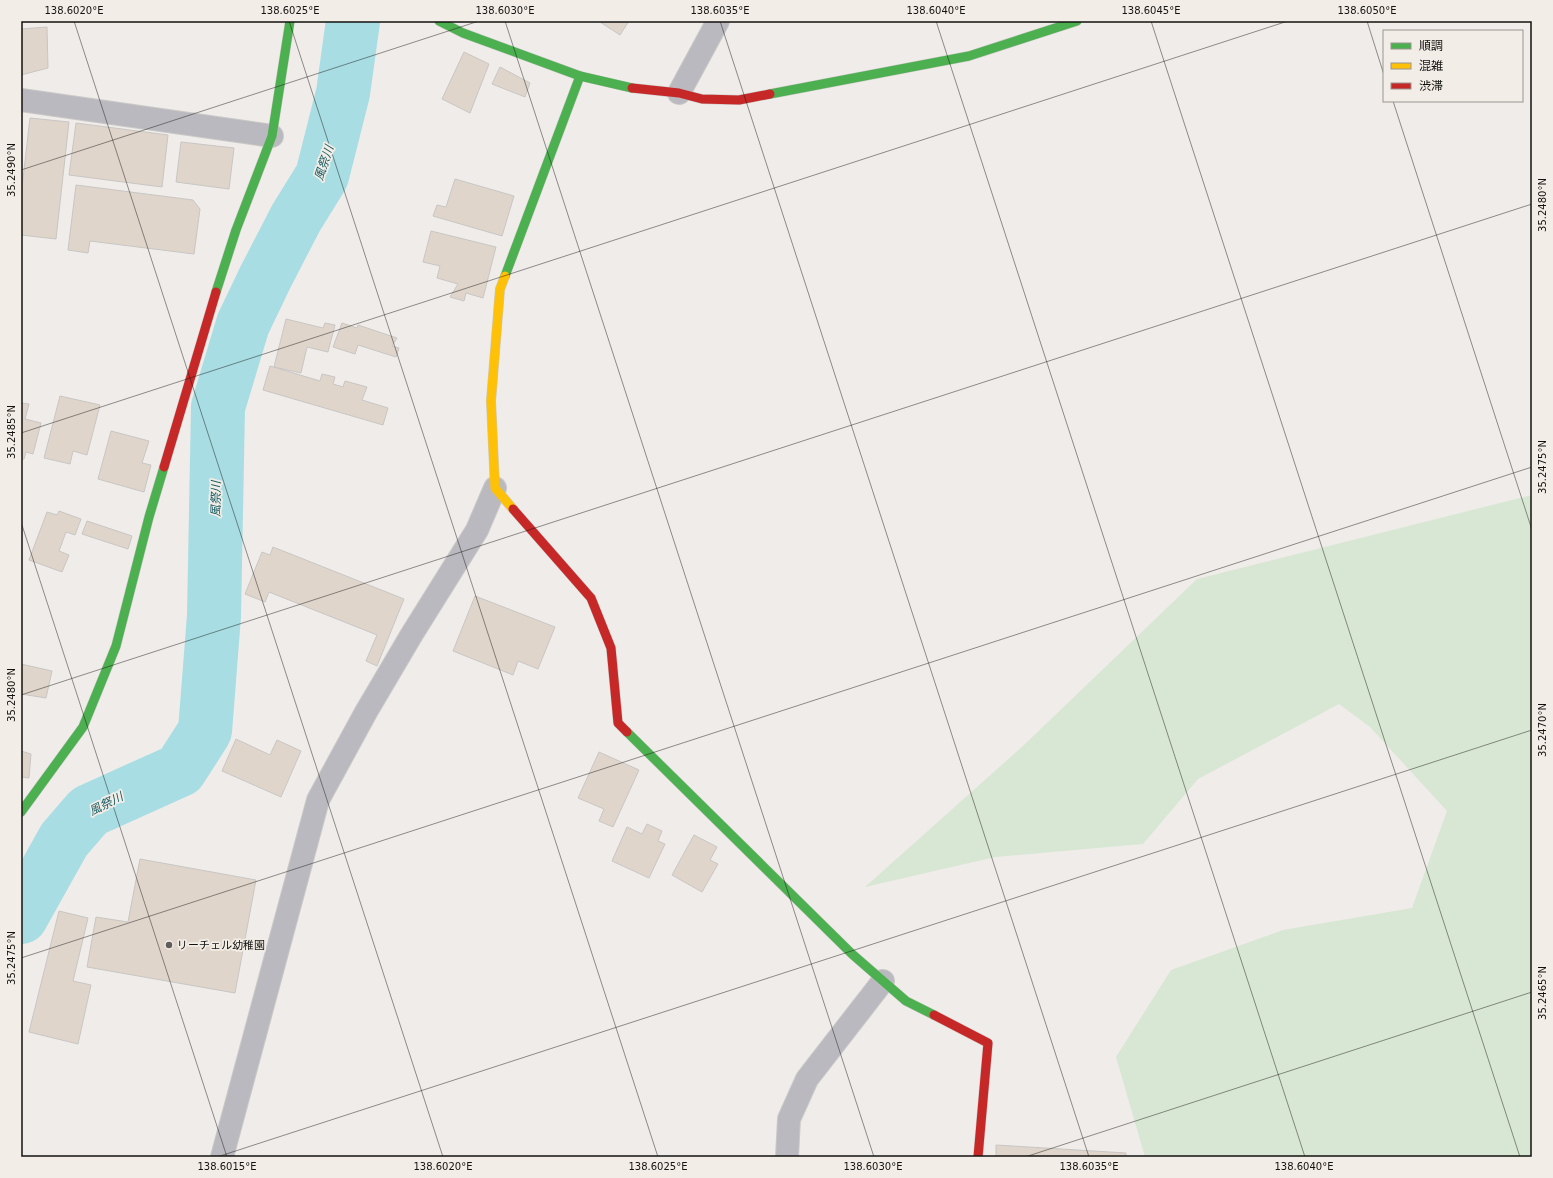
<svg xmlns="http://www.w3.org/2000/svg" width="1553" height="1178" font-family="'DejaVu Sans','Noto Sans JP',sans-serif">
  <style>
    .green { fill: #d8e7d3 }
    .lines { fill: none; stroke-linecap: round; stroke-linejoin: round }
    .river { stroke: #a7dde3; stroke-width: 54 }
    .building { fill: #dfd5cb; stroke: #c8c6c4 }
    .street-casing { stroke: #cbc9c7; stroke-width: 24 }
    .fast-casing { stroke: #cbc9c7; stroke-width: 10 }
    .slow-casing { stroke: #cbc9c7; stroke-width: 10 }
    .jam-casing { stroke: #cbc9c7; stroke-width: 10 }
    .street { stroke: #b9b9bf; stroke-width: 22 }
    .fast { stroke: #4caf50; stroke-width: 9 }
    .slow { stroke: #ffc107; stroke-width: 9 }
    .jam { stroke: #c62828; stroke-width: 9 }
    .ticks { fill: none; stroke: #13120f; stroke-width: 1; stroke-opacity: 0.45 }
    .poi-dot { fill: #605e5b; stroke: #f2ede6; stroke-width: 1.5 }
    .labels { text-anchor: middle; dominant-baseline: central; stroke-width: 3.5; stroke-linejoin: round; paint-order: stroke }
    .poi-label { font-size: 11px; fill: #13120f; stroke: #f2ede6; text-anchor: start }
    .water-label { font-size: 12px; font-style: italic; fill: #185b63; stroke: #f2ede6 }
    .neatline { fill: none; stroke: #13120f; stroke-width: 1.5 }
    .ticks-label { font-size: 10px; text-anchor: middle; fill: #13120f }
  </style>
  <rect width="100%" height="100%" fill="#efece9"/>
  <!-- green -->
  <polygon class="green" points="1532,495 1532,1157 1145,1157 1116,1057 1171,970 1283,930 1412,908 1447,811 1370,727 1339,704 1198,779 1143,844 995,857 865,887 1024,745 1197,579"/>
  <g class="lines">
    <!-- river -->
    <polyline class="river" points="21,917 64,840 89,811 180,770 205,731 214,616 218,407 243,324 266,276 296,218 322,176 343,93 353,21"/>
  </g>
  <!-- building -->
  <g class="building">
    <polygon points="601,21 629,21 620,35 600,22"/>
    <polygon points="47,27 48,68 21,75 21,29"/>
    <polygon points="464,52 489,64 470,113 442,99"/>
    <polygon points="500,67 530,83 525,97 492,84"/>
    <polygon points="30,118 69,122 56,239 21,235 21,196"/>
    <polygon points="76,123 168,135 162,187 69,175"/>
    <polygon points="181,142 234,148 229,189 176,182"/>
    <polygon points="455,179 514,196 502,236 433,216 437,205 446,207"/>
    <polygon points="76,185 193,200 200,209 194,254 90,241 88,253 68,250"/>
    <polygon points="431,231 496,247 483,298 466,293 464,301 450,297 458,284 437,278 440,266 423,262"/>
    <polygon points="286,319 323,328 325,323 335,325 328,352 307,347 301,373 274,367"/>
    <polygon points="342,323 357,328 358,325 397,338 392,346 399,348 396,357 358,345 355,354 333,347"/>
    <polygon points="270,366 320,381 322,374 335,377 333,384 343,387 345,381 367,387 362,400 388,408 383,425 263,390"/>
    <polygon points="60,396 100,405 87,455 73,451 70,464 44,458"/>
    <polygon points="21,403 29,404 25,419 41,423 33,454 26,452 24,459 21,459"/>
    <polygon points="111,431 149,441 142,463 151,465 144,492 98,479"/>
    <polygon points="59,511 81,519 75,535 66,532 59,551 69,555 62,572 29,560 47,512 57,515"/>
    <polygon points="87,521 132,536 128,549 82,534"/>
    <polygon points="273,547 404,599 377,666 366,661 377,635 269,592 265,602 245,594 262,552 270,555"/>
    <polygon points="475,596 555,627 538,669 518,661 513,675 453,651"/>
    <polygon points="21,664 52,671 46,698 21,694"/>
    <polygon points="236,739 270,755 277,740 301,751 281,797 222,771"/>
    <polygon points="21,751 31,754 29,778 21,777"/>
    <polygon points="599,752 639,770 613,827 599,821 604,809 578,798"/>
    <polygon points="647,824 662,831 658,841 665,844 649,878 612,861 627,827 642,834"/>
    <polygon points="694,835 717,847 710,860 718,864 702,892 672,875"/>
    <polygon points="140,859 256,880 235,993 87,967 96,917 128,922"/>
    <polygon points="59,911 88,918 73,981 91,985 78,1044 29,1032"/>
    <polygon points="996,1145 1126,1153 1126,1157 996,1157"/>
  </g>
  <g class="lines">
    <defs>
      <g id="street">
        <polyline points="679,93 718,21"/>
        <polyline points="21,100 272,136"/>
        <polyline points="222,1157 318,800 366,712 412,634 477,530 495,488"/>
        <polyline points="787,1157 789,1119 807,1079 883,981"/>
      </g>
      <g id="fast">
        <polyline points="439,21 463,33 580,76 632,88"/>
        <polyline points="770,94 969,56 1077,21"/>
        <polyline points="505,276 580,76"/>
        <polyline points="216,292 236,230 272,136 290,21"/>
        <polyline points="627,732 852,954 906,1001 934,1015"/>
        <polyline points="21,812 83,727 116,646 149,517 164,467"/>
      </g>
      <polyline id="slow" points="505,276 500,289 491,401 495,488 513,509"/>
      <g id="jam">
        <polyline points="632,88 679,93 702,99 739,100 770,94"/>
        <polyline points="164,467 216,292"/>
        <polyline points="513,509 591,598 611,648 618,723 627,732"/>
        <polyline points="934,1015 988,1043 978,1157"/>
      </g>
    </defs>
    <!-- street casing -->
    <use href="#street" class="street-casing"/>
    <!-- fast casing -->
    <use href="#fast" class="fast-casing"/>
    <!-- slow casing -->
    <use href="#slow" class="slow-casing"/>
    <!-- jam casing -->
    <use href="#jam" class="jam-casing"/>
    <!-- street -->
    <use href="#street" class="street"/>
    <!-- fast -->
    <use href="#fast" class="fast"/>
    <!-- slow -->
    <use href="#slow" class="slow"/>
    <!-- jam -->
    <use href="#jam" class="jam"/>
  </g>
  <!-- ticks -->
  <path class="ticks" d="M74,21L443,1157M289,21L658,1157M505,21L874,1157M720,21L1089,1157M936,21L1305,1157M1151,21L1520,1157M1367,21L1384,75M1393,101L1532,530M21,170L479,21M21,433L1288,21M21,522L227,1157M21,695L1532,204M21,958L1532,467M217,1157L1532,730M1025,1157L1532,992"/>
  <!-- markers -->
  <circle class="poi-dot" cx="169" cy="945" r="4"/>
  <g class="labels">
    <!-- poi labels -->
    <g class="poi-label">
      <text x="177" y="945">リーチェル幼稚園</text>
    </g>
    <!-- water labels -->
    <g class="water-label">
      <text transform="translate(324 163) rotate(-72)">風祭川</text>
      <text transform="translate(216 499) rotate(-89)">風祭川</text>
      <text transform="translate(106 804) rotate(-27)">風祭川</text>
    </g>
  </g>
  <!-- border -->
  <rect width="1553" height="1178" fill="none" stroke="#f2ede6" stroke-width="44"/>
  <!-- legend -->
  <rect x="1383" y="30" width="140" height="72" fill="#f2ede6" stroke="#999590"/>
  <rect x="1391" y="43" width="20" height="6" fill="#4caf50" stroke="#999590"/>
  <text x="1419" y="50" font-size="12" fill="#13120f">順調</text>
  <rect x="1391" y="63" width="20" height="6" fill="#ffc107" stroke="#999590"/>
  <text x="1419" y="70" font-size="12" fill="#13120f">混雑</text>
  <rect x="1391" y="83" width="20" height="6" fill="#c62828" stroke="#999590"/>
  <text x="1419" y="90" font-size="12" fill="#13120f">渋滞</text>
  <rect x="22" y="22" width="1509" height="1134" class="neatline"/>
  <g class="ticks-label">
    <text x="74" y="14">138.6020°E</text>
    <text x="290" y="14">138.6025°E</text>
    <text x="505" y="14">138.6030°E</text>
    <text x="720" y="14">138.6035°E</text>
    <text x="936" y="14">138.6040°E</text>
    <text x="1151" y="14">138.6045°E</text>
    <text x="1367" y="14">138.6050°E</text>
    <text transform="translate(11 170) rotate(-90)" y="4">35.2490°N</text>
    <text transform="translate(1542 205) rotate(-90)" y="4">35.2480°N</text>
    <text transform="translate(11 432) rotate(-90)" y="4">35.2485°N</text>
    <text transform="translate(1542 467) rotate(-90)" y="4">35.2475°N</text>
    <text transform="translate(11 695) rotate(-90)" y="4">35.2480°N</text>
    <text transform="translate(1542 730) rotate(-90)" y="4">35.2470°N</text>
    <text transform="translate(11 958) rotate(-90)" y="4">35.2475°N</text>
    <text transform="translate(1542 993) rotate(-90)" y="4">35.2465°N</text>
    <text x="227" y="1170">138.6015°E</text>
    <text x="443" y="1170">138.6020°E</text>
    <text x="658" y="1170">138.6025°E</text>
    <text x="873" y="1170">138.6030°E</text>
    <text x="1089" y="1170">138.6035°E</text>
    <text x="1304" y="1170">138.6040°E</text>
  </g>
</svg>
